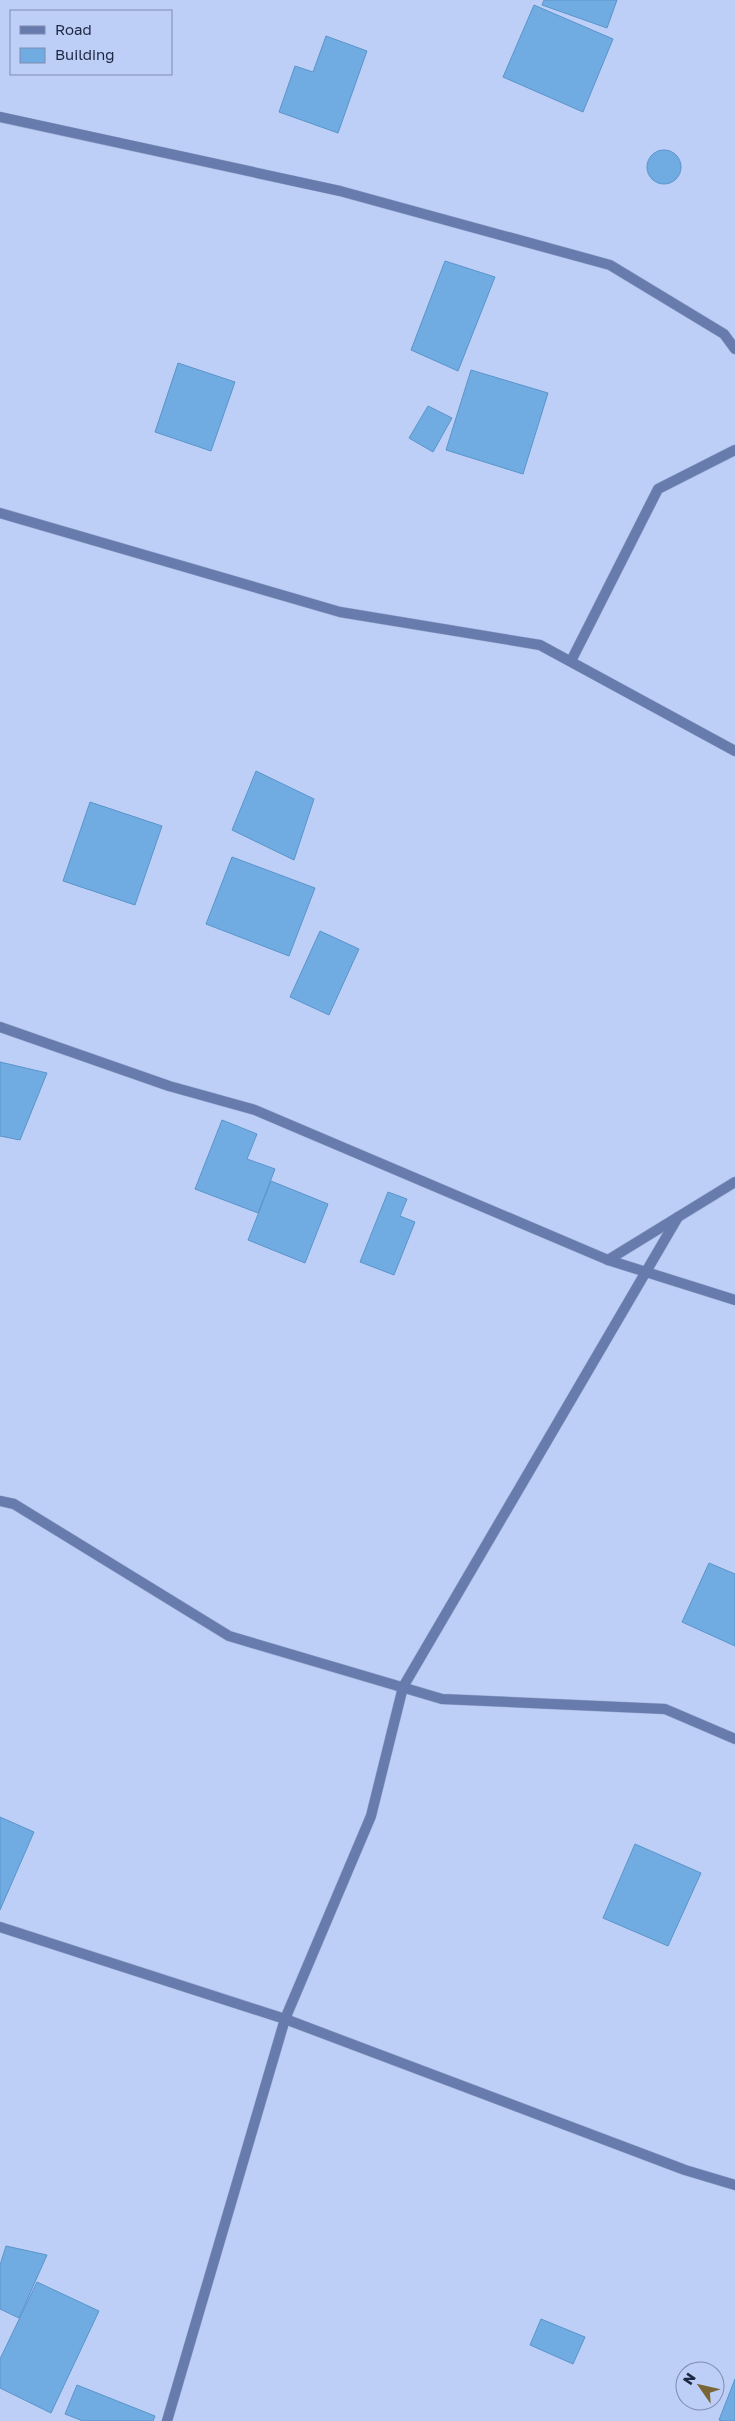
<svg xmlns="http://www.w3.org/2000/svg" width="735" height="2421" font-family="'Golos Text',sans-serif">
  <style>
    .building { fill: #70abe2; stroke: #5a95ca }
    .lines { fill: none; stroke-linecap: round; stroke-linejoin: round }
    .street-casing { stroke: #9dadd3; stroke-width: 11 }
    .street { stroke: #687bad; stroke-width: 10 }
  </style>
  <rect width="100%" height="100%" fill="#bdcef7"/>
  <!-- building -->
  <g class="building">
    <polygon points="544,0 617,0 607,28 542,5"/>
    <polygon points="534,5 613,39 583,112 503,77"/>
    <polygon points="326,36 367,51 338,133 279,112 295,66 313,72"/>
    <circle cx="664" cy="167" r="17"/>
    <polygon points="445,261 495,277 458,371 411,350"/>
    <polygon points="178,363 235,382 211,451 155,432"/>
    <polygon points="471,370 548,393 523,474 446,450"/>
    <polygon points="428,406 452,418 433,452 409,438"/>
    <polygon points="256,771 314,799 294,860 232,830"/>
    <polygon points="90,802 162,826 135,905 63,881"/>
    <polygon points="232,857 315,888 289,956 206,924"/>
    <polygon points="320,931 359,949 329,1015 290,997"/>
    <polygon points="0,1062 47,1073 20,1140 0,1136"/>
    <polygon points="222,1120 257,1134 247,1159 275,1169 258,1213 195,1189"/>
    <polygon points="271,1181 328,1204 305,1263 248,1240"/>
    <polygon points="388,1192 407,1199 400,1216 415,1222 394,1275 360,1262"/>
    <polygon points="709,1563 735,1574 735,1646 682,1622"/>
    <polygon points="0,1817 34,1832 0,1910"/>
    <polygon points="635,1844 701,1873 668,1946 603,1918"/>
    <polygon points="6,2246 47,2255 19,2318 0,2309 0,2265"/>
    <polygon points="37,2282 99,2311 51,2413 0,2388 0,2359"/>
    <polygon points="541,2319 585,2337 573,2364 530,2345"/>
    <polygon points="735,2379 735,2421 722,2421 719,2420"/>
    <polygon points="77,2385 155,2416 153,2421 83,2421 65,2414"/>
  </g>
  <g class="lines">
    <defs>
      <g id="street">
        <polyline points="0,117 340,191 610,265 724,334 735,349"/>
        <polyline points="0,513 340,612 540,645 735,751"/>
        <polyline points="571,661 658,489 735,450"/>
        <polyline points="0,1027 169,1086 255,1110 608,1260 735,1300"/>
        <polyline points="608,1260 735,1182"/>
        <polyline points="0,1501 14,1504 229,1636 442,1699 665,1709 735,1739"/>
        <polyline points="0,1927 285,2019 685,2170 735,2185"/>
        <polyline points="167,2421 285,2019 371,1816 403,1687 678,1217"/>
      </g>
    </defs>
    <!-- street casing -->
    <use href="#street" class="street-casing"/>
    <!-- street -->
    <use href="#street" class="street"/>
  </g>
  <!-- legend -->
  <rect x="10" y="10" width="162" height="65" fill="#bdcef7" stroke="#7e8caf"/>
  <rect x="20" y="26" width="25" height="8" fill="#687bad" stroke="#7e8caf"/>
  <text x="55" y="35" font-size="15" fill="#1f2843">Road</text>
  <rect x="20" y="48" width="25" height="15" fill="#70abe2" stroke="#7e8caf"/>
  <text x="55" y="60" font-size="15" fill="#1f2843">Building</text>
  <!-- north arrow -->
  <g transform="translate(700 2386) rotate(304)"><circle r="24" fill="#bdcef7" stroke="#7e8caf"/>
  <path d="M0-4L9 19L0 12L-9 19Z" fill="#7a6635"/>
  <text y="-8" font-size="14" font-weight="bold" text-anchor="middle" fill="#1f2843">N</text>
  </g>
</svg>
